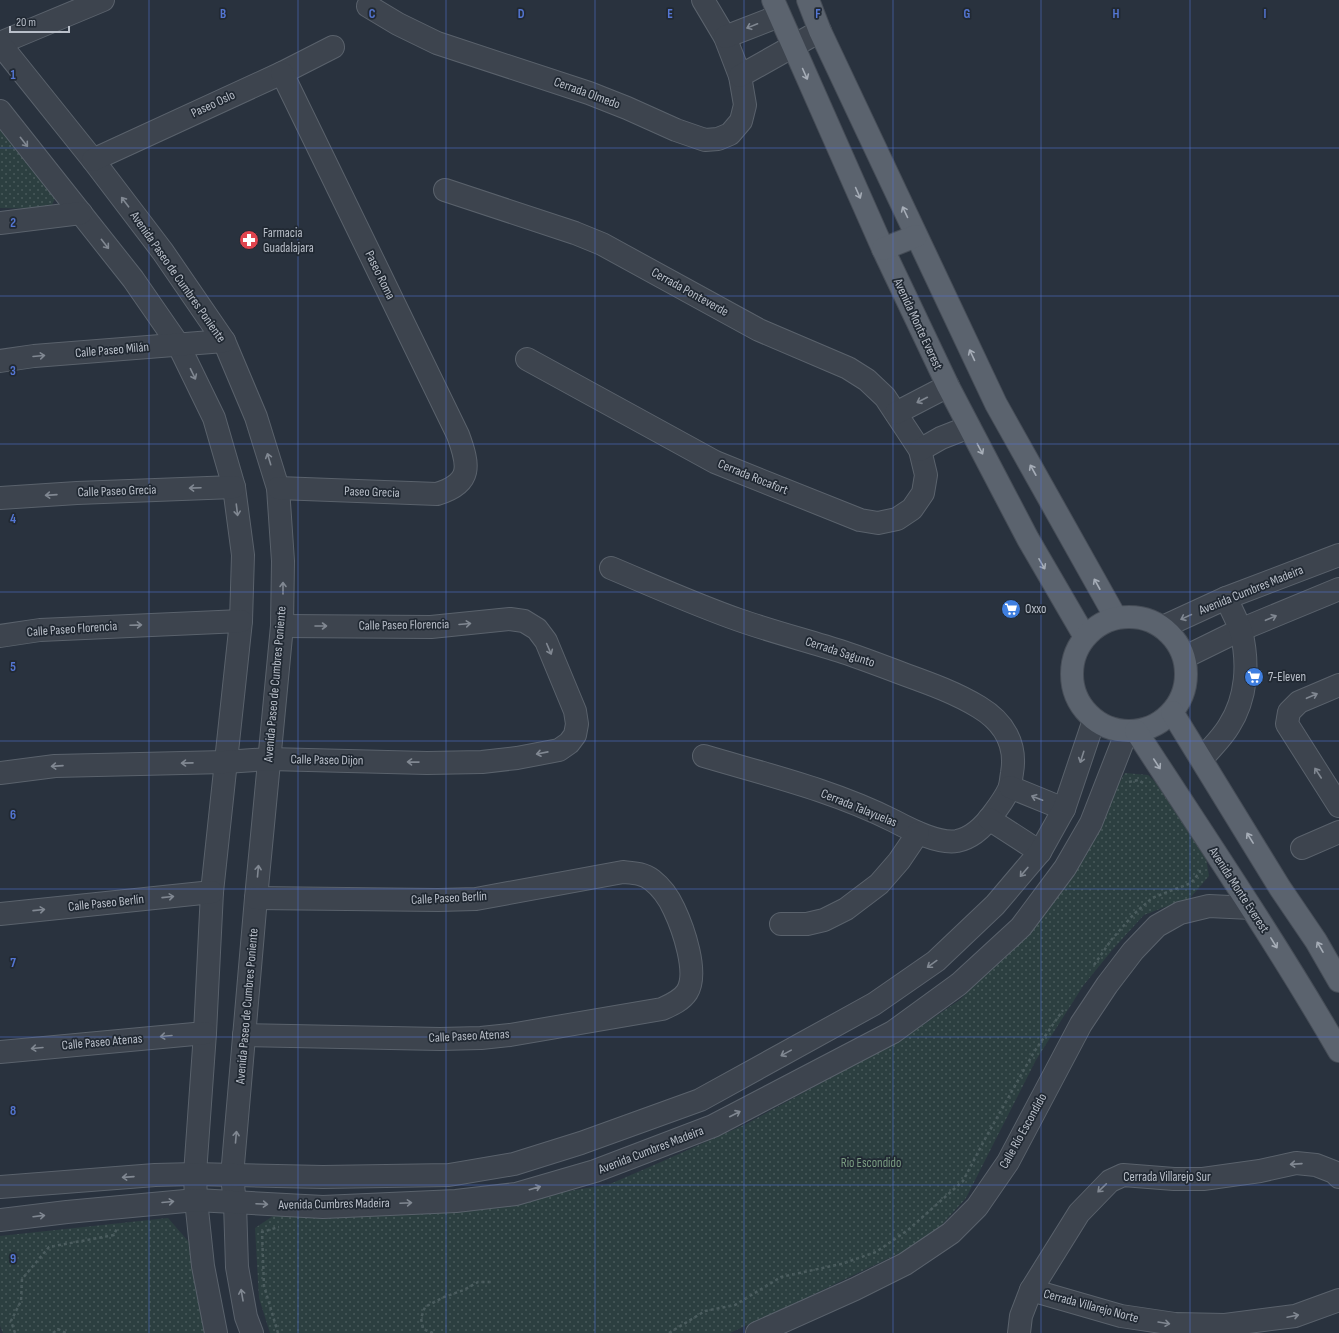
<svg xmlns="http://www.w3.org/2000/svg" width="1339" height="1333" font-family="'Sofia Sans Condensed',sans-serif">
  <style>
    .park { fill: url(#park-dots) }
    .lines { fill: none; stroke-linecap: round; stroke-linejoin: round }
    .minor-casing { stroke: #5a626c; stroke-width: 24 }
    .major-casing { stroke: #464d57; stroke-width: 24 }
    .path { stroke: #4b5c5e; stroke-width: 2.5; stroke-dasharray: 3 3; stroke-linecap: butt }
    .minor { stroke: #3d444e; stroke-width: 22 }
    .major { stroke: #5b636e; stroke-width: 22 }
    .oneway { stroke: #818892 }
    .oneway2 { stroke: #a6adb7 }
    .grid { fill: none; stroke: #5476d3; stroke-width: 1; stroke-opacity: 0.55 }
    .labels { text-anchor: middle; dominant-baseline: central; stroke-width: 3.5; stroke-linejoin: round; paint-order: stroke }
    .street-label { font-size: 13px; fill: #b9bfc9; stroke: #212933 }
    .poi-label { font-size: 13px; fill: #b9bfc9; stroke: #212933; text-anchor: start }
    .park-label { font-size: 13px; fill: #7a9b81; stroke: #212933 }
    .grid-label { font-size: 13px; text-anchor: middle; font-weight: bold; fill: #5476d3; stroke: #212933; stroke-width: 3.5; stroke-linejoin: round; paint-order: stroke }
  </style>
  <defs>
    <pattern id="park-dots" width="8" height="8" patternUnits="userSpaceOnUse"><rect width="8" height="8" fill="#2c3f40"/><path d="M2 2h.1M6 6h.1" fill="none" stroke="#48595a" stroke-width="1.8" stroke-linecap="round"/></pattern>
  </defs>
  <rect width="100%" height="100%" fill="#29323e"/>
  <!-- park -->
  <g class="park">
    <polygon points="0,115 60,188 50,209 0,208"/>
    <polygon points="1125,773 1148,775 1177,803 1204,846 1209,876 1185,904 1165,907 1144,915 1113,949 1083,986 1036,1060 966,1198 929,1239 808,1297 730,1333 270,1333 259,1298 255,1228 273,1216 534,1197 610,1184 654,1165 746,1124 904,1038 961,999 1010,947 1054,890"/>
    <polygon points="168,1218 202,1257 219,1333 3,1333 0,1326 0,1236"/>
  </g>
  <g class="lines">
    <defs>
      <g id="minor">
        <polyline points="368,6 398,24 437,43 589,93 627,108 676,130 705,140 718,139 730,134 741,121 745,105 740,76 725,37 703,0"/>
        <polyline points="725,37 779,16"/>
        <polyline points="0,43 103,0"/>
        <polyline points="0,44 93,160 163,252 224,341 256,417 278,488 283,561 282,626 256,898 232,1176 235,1203 237,1267 246,1317 252,1333"/>
        <polyline points="740,76 820,31"/>
        <polyline points="0,111 133,279 178,344 214,418 234,487 243,555 241,621 212,892 205,1033 195,1174 196,1200 203,1266 216,1333"/>
        <polyline points="93,160 282,73 333,47"/>
        <polyline points="445,190 575,233 602,244 759,330 848,368 867,380 885,397 920,450 926,475 923,493 912,509 897,519 878,523 860,520 715,462 527,359"/>
        <polyline points="0,223 81,213"/>
        <polyline points="0,361 34,356 224,341"/>
        <polyline points="896,413 948,386"/>
        <polyline points="920,450 941,438 969,427"/>
        <path d="M278,488L437,494C473,483 469,465 458,435L282,73"/>
        <polyline points="0,498 77,493 234,487"/>
        <path d="M611,568C654,586 696,605 739,620C773,632 809,641 843,652C864,659 885,667 906,675C931,684 956,693 979,707C1004,722 1017,744 1012,773C1011,778 1011,784 1009,789C1005,798 999,806 993,814C985,825 972,838 957,841C938,844 911,830 894,821C835,791 768,775 704,756"/>
        <polyline points="1163,627 1226,598 1339,555"/>
        <polyline points="0,636 40,630 241,621"/>
        <polyline points="1185,657 1240,630 1339,589"/>
        <polyline points="1339,685 1299,702 1289,712 1287,724 1339,806"/>
        <path d="M1202,759C1211,748 1222,738 1229,726C1247,698 1249,663 1241,631C1237,620 1231,609 1226,598"/>
        <polyline points="0,773 55,766 225,762 269,759 427,763 482,762 517,758 559,750 569,743 575,735 577,724 575,711 546,641 537,629 524,621 510,619 431,627 282,626"/>
        <polyline points="1010,787 1064,809"/>
        <polyline points="989,819 1040,852"/>
        <polyline points="1302,848 1339,832"/>
        <polyline points="0,914 212,892"/>
        <polyline points="781,924 807,924 824,920 846,909 879,884 899,861 918,833"/>
        <path d="M244,1035L440,1039L481,1038L510,1035L662,1009C671,1005 681,1001 687,992C699,973 683,928 674,909C669,898 661,887 652,880C643,873 633,873 623,872L476,899L438,900L256,898"/>
        <polyline points="0,1052 205,1033"/>
        <polyline points="0,1187 155,1175 195,1174 323,1177 449,1175 514,1164 581,1143 700,1100 874,1004 936,961 995,905 1040,852 1064,809 1094,720"/>
        <polyline points="0,1220 67,1212 196,1200 323,1207 456,1201 516,1194 595,1171 713,1126 893,1032 959,984 1021,927 1065,868 1091,823 1127,731"/>
        <polyline points="1031,1290 1121,1316 1175,1324 1225,1325 1295,1316 1339,1300"/>
        <polyline points="757,1333 855,1289 905,1264 951,1233 977,1207 1008,1162 1081,1024 1107,985 1133,951 1157,926 1180,913 1209,906 1251,908"/>
        <polyline points="1019,1333 1021,1316 1031,1290 1079,1213 1110,1181 1123,1175 1174,1179 1203,1179 1260,1171 1296,1163 1316,1165 1334,1172 1339,1177"/>
      </g>
      <g id="major">
        <polyline points="773,0 883,249 948,386 1028,539 1085,637"/>
        <polyline points="808,0 820,31 996,404 1116,618"/>
        <polyline points="883,249 916,236"/>
        <circle cx="1129" cy="674" r="57"/>
        <polyline points="1172,712 1280,888 1316,941 1339,981"/>
        <path d="M1136,731C1205,837 1276,942 1339,1051"/>
      </g>
    </defs>
    <!-- minor casing -->
    <use href="#minor" class="minor-casing"/>
    <!-- major casing -->
    <use href="#major" class="major-casing"/>
    <!-- path -->
    <g class="path">
      <polyline points="1129,782 1138,780 1145,784"/>
      <polyline points="1094,965 1112,939 1134,914 1152,898 1191,883 1200,872 1199,868"/>
      <polyline points="15,1333 11,1321 21,1301 22,1279 49,1247 114,1235 117,1228"/>
      <polyline points="53,1333 58,1329 66,1333"/>
      <polyline points="278,1333 264,1286 262,1232 279,1227"/>
      <polyline points="433,1333 423,1329 421,1318 425,1307 444,1297 464,1290 478,1282 491,1282"/>
      <polyline points="669,1333 705,1311 735,1305 781,1277 841,1264 876,1252 908,1230 963,1181 985,1139 1034,1052 1063,1010"/>
    </g>
    <!-- minor -->
    <use href="#minor" class="minor"/>
    <!-- major -->
    <use href="#major" class="major"/>
  </g>
  <!-- one-way arrows -->
  <defs><path id="oneway-shaft" d="M-6 0H5M1.5-3L5.5 0L1.5 3" fill="none" stroke-width="1.6" stroke-linecap="round" stroke-linejoin="round"/></defs>
  <g class="oneway">
    <use href="#oneway-shaft" transform="translate(752 26) rotate(158)"/>
    <use href="#oneway-shaft" transform="translate(24 142) rotate(52)"/>
    <use href="#oneway-shaft" transform="translate(125 202) rotate(-127)"/>
    <use href="#oneway-shaft" transform="translate(105 244) rotate(52)"/>
    <use href="#oneway-shaft" transform="translate(39 356) rotate(-5)"/>
    <use href="#oneway-shaft" transform="translate(193 374) rotate(64)"/>
    <use href="#oneway-shaft" transform="translate(922 400) rotate(153)"/>
    <use href="#oneway-shaft" transform="translate(269 459) rotate(-107)"/>
    <use href="#oneway-shaft" transform="translate(195 488) rotate(178)"/>
    <use href="#oneway-shaft" transform="translate(51 495) rotate(176)"/>
    <use href="#oneway-shaft" transform="translate(237 510) rotate(83)"/>
    <use href="#oneway-shaft" transform="translate(283 588) rotate(-90)"/>
    <use href="#oneway-shaft" transform="translate(1186 617) rotate(155)"/>
    <use href="#oneway-shaft" transform="translate(1271 618) rotate(-23)"/>
    <use href="#oneway-shaft" transform="translate(465 624) rotate(-5)"/>
    <use href="#oneway-shaft" transform="translate(136 625) rotate(-2)"/>
    <use href="#oneway-shaft" transform="translate(321 626)"/>
    <use href="#oneway-shaft" transform="translate(549 649) rotate(67)"/>
    <use href="#oneway-shaft" transform="translate(1312 696) rotate(-23)"/>
    <use href="#oneway-shaft" transform="translate(542 753) rotate(169)"/>
    <use href="#oneway-shaft" transform="translate(1082 757) rotate(108)"/>
    <use href="#oneway-shaft" transform="translate(413 762) rotate(-179)"/>
    <use href="#oneway-shaft" transform="translate(187 763) rotate(179)"/>
    <use href="#oneway-shaft" transform="translate(57 766) rotate(176)"/>
    <use href="#oneway-shaft" transform="translate(1318 773) rotate(-123)"/>
    <use href="#oneway-shaft" transform="translate(1037 798) rotate(-159)"/>
    <use href="#oneway-shaft" transform="translate(258 871) rotate(-85)"/>
    <use href="#oneway-shaft" transform="translate(1024 872) rotate(130)"/>
    <use href="#oneway-shaft" transform="translate(168 897) rotate(-6)"/>
    <use href="#oneway-shaft" transform="translate(39 910) rotate(-6)"/>
    <use href="#oneway-shaft" transform="translate(932 964) rotate(144)"/>
    <use href="#oneway-shaft" transform="translate(166 1036) rotate(175)"/>
    <use href="#oneway-shaft" transform="translate(37 1048) rotate(175)"/>
    <use href="#oneway-shaft" transform="translate(786 1053) rotate(151)"/>
    <use href="#oneway-shaft" transform="translate(735 1114) rotate(-27)"/>
    <use href="#oneway-shaft" transform="translate(236 1137) rotate(-85)"/>
    <use href="#oneway-shaft" transform="translate(1296 1164) rotate(176)"/>
    <use href="#oneway-shaft" transform="translate(128 1177) rotate(176)"/>
    <use href="#oneway-shaft" transform="translate(535 1188) rotate(-16)"/>
    <use href="#oneway-shaft" transform="translate(1102 1188) rotate(136)"/>
    <use href="#oneway-shaft" transform="translate(168 1202) rotate(-5)"/>
    <use href="#oneway-shaft" transform="translate(406 1203) rotate(-3)"/>
    <use href="#oneway-shaft" transform="translate(262 1204) rotate(3)"/>
    <use href="#oneway-shaft" transform="translate(39 1216) rotate(-7)"/>
    <use href="#oneway-shaft" transform="translate(242 1295) rotate(-100)"/>
    <use href="#oneway-shaft" transform="translate(1293 1316) rotate(-12)"/>
    <use href="#oneway-shaft" transform="translate(1164 1323) rotate(9)"/>
  </g>
  <g class="oneway2">
    <use href="#oneway-shaft" transform="translate(805 74) rotate(66)"/>
    <use href="#oneway-shaft" transform="translate(858 193) rotate(66)"/>
    <use href="#oneway-shaft" transform="translate(905 212) rotate(-115)"/>
    <use href="#oneway-shaft" transform="translate(972 355) rotate(-115)"/>
    <use href="#oneway-shaft" transform="translate(980 449) rotate(62)"/>
    <use href="#oneway-shaft" transform="translate(1033 470) rotate(-119)"/>
    <use href="#oneway-shaft" transform="translate(1042 564) rotate(60)"/>
    <use href="#oneway-shaft" transform="translate(1097 584) rotate(-119)"/>
    <use href="#oneway-shaft" transform="translate(1157 764) rotate(57)"/>
    <use href="#oneway-shaft" transform="translate(1250 838) rotate(-122)"/>
    <use href="#oneway-shaft" transform="translate(1274 943) rotate(58)"/>
    <use href="#oneway-shaft" transform="translate(1320 947) rotate(-120)"/>
  </g>
  <!-- grid -->
  <path class="grid" d="M149,0V1333M298,0V1333M446,0V1333M595,0V1333M744,0V1333M893,0V1333M1041,0V1333M1190,0V1333M0,148H1339M0,296H1339M0,444H1339M0,592H1339M0,741H1339M0,889H1339M0,1037H1339M0,1185H1339"/>
  <!-- icons -->
  <defs>
    <symbol id="pharmacy-disc" viewBox="-11 -11 22 22"><circle r="9.5" fill="#e0444e" stroke="#212933"/><path d="M-2-6h4v4h4v4h-4v4h-4v-4h-4v-4h4Z" fill="#fff"/></symbol>
    <symbol id="supermarket-disc" viewBox="-11 -11 22 22"><circle r="9.5" fill="#3f7fe0" stroke="#212933"/><path d="M-6-5.5h2.5l.6 2H6L4.5 2H-2.5L-4.4-4H-6ZM-1.5 3.2a1.3 1.3 0 1 0 .1 0ZM3 3.2a1.3 1.3 0 1 0 .1 0Z" fill="#fff"/></symbol>
  </defs>
  <g fill-rule="evenodd">
    <use href="#pharmacy-disc" x="238" y="229" width="22" height="22"/>
    <use href="#supermarket-disc" x="1000" y="598" width="22" height="22"/>
    <use href="#supermarket-disc" x="1243" y="666" width="22" height="22"/>
  </g>
  <g class="labels">
    <!-- street labels -->
    <g class="street-label">
      <text transform="translate(587 93) rotate(20)">Cerrada Olmedo</text>
      <text transform="translate(213 104) rotate(-25)">Paseo Oslo</text>
      <text transform="translate(380 275) rotate(64)">Paseo Roma</text>
      <text transform="translate(178 277) rotate(55)">Avenida Paseo de Cumbres Poniente</text>
      <text transform="translate(690 292) rotate(29)">Cerrada Ponteverde</text>
      <text transform="translate(918 324) rotate(65)">Avenida Monte Everest</text>
      <text transform="translate(112 350) rotate(-5)">Calle Paseo Milán</text>
      <text transform="translate(753 477) rotate(22)">Cerrada Rocafort</text>
      <text transform="translate(117 491) rotate(-2)">Calle Paseo Grecia</text>
      <text transform="translate(372 492) rotate(2)">Paseo Grecia</text>
      <text transform="translate(1251 590) rotate(-22)">Avenida Cumbres Madeira</text>
      <text transform="translate(404 625) rotate(-1)">Calle Paseo Florencia</text>
      <text transform="translate(72 629) rotate(-4)">Calle Paseo Florencia</text>
      <text transform="translate(840 652) rotate(18)">Cerrada Sagunto</text>
      <text transform="translate(275 684) rotate(-85)">Avenida Paseo de Cumbres Poniente</text>
      <text transform="translate(327 760) rotate(1)">Calle Paseo Dijon</text>
      <text transform="translate(859 808) rotate(22)">Cerrada Talayuelas</text>
      <text transform="translate(1239 890) rotate(57)">Avenida Monte Everest</text>
      <text transform="translate(449 898) rotate(-3)">Calle Paseo Berlín</text>
      <text transform="translate(106 903) rotate(-6)">Calle Paseo Berlín</text>
      <text transform="translate(247 1006) rotate(-85)">Avenida Paseo de Cumbres Poniente</text>
      <text transform="translate(469 1036) rotate(-3)">Calle Paseo Atenas</text>
      <text transform="translate(102 1042) rotate(-5)">Calle Paseo Atenas</text>
      <text transform="translate(1023 1131) rotate(-61)">Calle Río Escondido</text>
      <text transform="translate(651 1150) rotate(-21)">Avenida Cumbres Madeira</text>
      <text x="1167" y="1177">Cerrada Villarejo Sur</text>
      <text transform="translate(334 1204) rotate(-1)">Avenida Cumbres Madeira</text>
      <text transform="translate(1091 1306) rotate(15)">Cerrada Villarejo Norte</text>
    </g>
    <!-- poi labels -->
    <g class="poi-label">
      <text x="263" y="233">Farmacia<tspan x="263" dy="15">Guadalajara</tspan></text>
      <text x="1025" y="609">Oxxo</text>
      <text x="1268" y="677">7-Eleven</text>
    </g>
    <!-- park labels -->
    <g class="park-label">
      <text x="871" y="1163">Rio Escondido</text>
    </g>
  </g>
  <g class="grid-label">
    <text x="223" y="18">B</text>
    <text x="372" y="18">C</text>
    <text x="521" y="18">D</text>
    <text x="670" y="18">E</text>
    <text x="818" y="18">F</text>
    <text x="967" y="18">G</text>
    <text x="1116" y="18">H</text>
    <text x="1265" y="18">I</text>
    <text x="13" y="79">1</text>
    <text x="13" y="227">2</text>
    <text x="13" y="375">3</text>
    <text x="13" y="523">4</text>
    <text x="13" y="671">5</text>
    <text x="13" y="819">6</text>
    <text x="13" y="967">7</text>
    <text x="13" y="1115">8</text>
    <text x="13" y="1263">9</text>
  </g>
  <!-- scale -->
  <path d="M10 26v6h59v-6" fill="none" stroke="#b9bfc9" stroke-width="2"/>
  <text x="16" y="26" font-size="12" fill="#b9bfc9" stroke="#212933" stroke-width="3" paint-order="stroke">20 m</text>
</svg>
